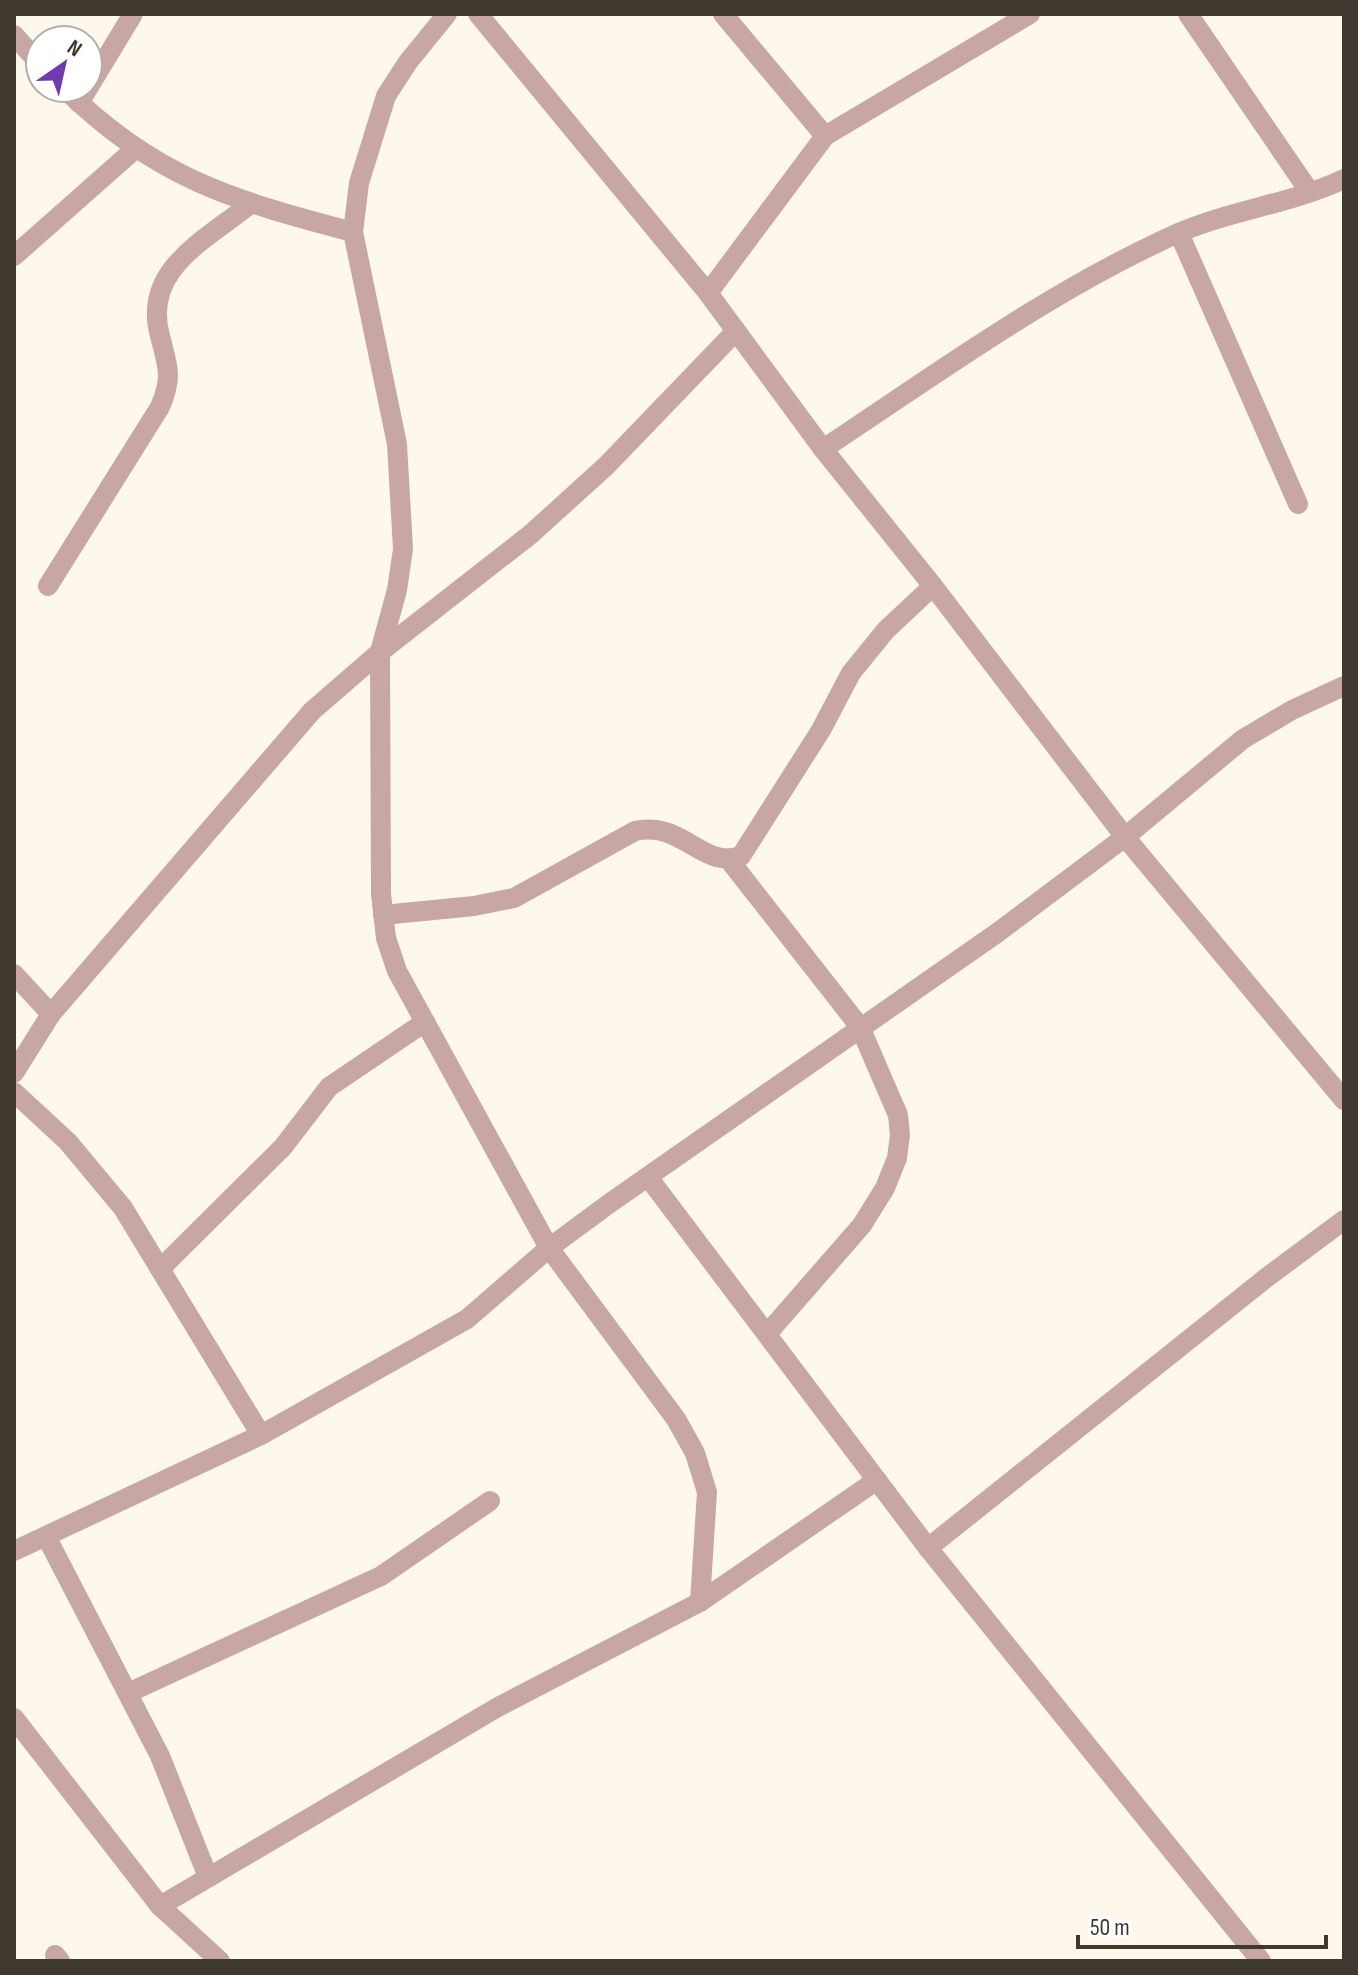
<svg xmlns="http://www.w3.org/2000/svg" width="1358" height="1975" font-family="'Sofia Sans Condensed',sans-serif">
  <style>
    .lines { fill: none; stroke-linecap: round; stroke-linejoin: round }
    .minor { stroke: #c8a6a3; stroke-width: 20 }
  </style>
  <rect width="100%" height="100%" fill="#fef8ec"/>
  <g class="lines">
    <!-- minor -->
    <g class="minor">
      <polyline points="447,14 408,62 386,96 359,183 353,232 397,444 403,549 397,590 380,652 381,894 386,938 397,971 549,1248 676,1419 695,1453 707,1492 700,1602"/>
      <polyline points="478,14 708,293 823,449 933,586 1125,837 1344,1100"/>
      <polyline points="723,14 825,136"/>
      <polyline points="1188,14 1309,191"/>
      <polyline points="14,35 40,64"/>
      <path d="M64,88C154,178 235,201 353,232"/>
      <polyline points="79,103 133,14"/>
      <polyline points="1179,233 1298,504"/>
      <polyline points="14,256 135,149"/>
      <polyline points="708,293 825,136 1030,14"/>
      <path d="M823,449C938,373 1050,291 1176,234C1230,210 1291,204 1344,179"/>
      <path d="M48,586L160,407C173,377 168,367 160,336C142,270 204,241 249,205"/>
      <polyline points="730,861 860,1027 898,1115 900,1135 897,1158 885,1188 862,1225 767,1334"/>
      <path d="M383,915L474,906L514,898L635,831C682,820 703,870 741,856L821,730L851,673L886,630L933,586"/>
      <polyline points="14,974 51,1014"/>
      <polyline points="14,1073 51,1014 312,711 380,652 531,534 606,466 736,331"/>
      <polyline points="14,1092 68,1142 123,1208 261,1435"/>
      <polyline points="648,1177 928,1548 1261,1961"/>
      <polyline points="160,1269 283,1147 329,1087 425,1022"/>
      <polyline points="47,1538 160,1756 208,1877"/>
      <polyline points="928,1548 1266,1278 1344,1220"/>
      <polyline points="14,1551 261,1435 467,1319 549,1248 610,1203 997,933 1125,837 1243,739 1292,710 1344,686"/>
      <polyline points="128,1693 381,1576 490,1501"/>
      <polyline points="14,1718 160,1906 220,1961"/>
      <polyline points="160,1906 498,1707 700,1602 877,1480"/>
      <polyline points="55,1955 60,1961"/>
    </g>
  </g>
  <!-- border -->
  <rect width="1358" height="1975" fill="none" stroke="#3f382e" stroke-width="32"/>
  <!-- north arrow -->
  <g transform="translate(64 64) rotate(34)"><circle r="38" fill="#ffffff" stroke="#b2afab" stroke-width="2"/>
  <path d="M0-6L14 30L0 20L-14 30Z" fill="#6f39af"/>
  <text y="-12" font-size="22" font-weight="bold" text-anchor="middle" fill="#3f382e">N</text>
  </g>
  <!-- scale -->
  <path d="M1078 1935v12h248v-12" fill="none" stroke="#3f382e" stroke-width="4"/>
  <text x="1090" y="1935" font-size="24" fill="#3f382e" stroke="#ffffff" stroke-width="6" paint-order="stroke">50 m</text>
</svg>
